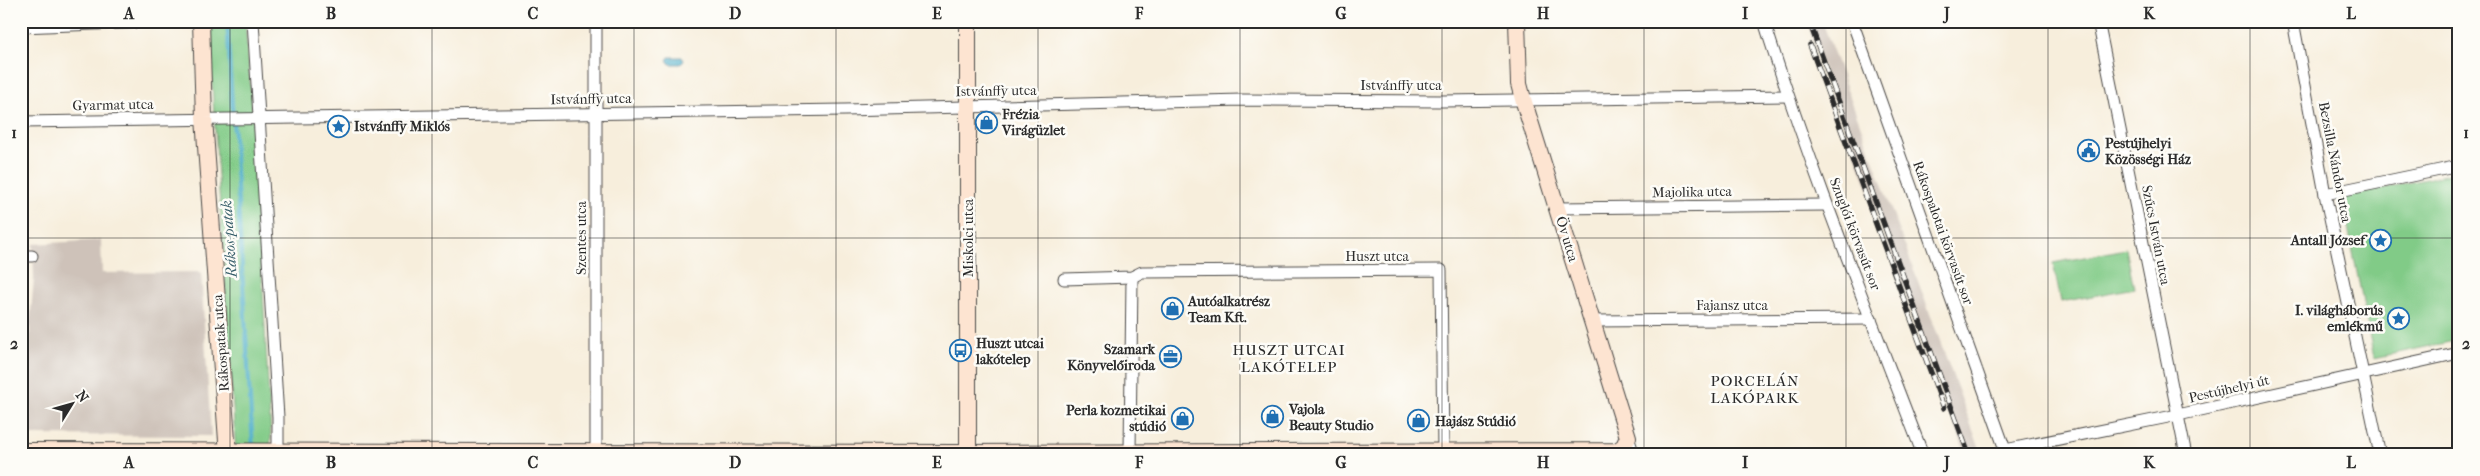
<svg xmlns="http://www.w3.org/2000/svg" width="2480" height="476" font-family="'IM FELL French Canon',serif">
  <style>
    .industrial { fill: #cec2b9 }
    .green { fill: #81cb87; stroke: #567b59 }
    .water { fill: #4badca; stroke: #3b6c7a }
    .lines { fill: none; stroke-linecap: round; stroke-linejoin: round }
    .stream { stroke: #4badca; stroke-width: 4 }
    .street-casing { stroke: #4a4846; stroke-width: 13 }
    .secondary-casing { stroke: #4a4846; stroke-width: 18 }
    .street { stroke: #fff; stroke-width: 11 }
    .secondary { stroke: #fde4d1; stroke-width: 16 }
    .rail-casing { stroke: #2b2b2b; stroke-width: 5.5 }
    .rail { stroke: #fdfcf7; stroke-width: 4; stroke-dasharray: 11; stroke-linecap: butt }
    .grid { fill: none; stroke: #2b2b2b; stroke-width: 1; stroke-opacity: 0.55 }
    .labels { text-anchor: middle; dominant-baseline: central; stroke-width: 5; stroke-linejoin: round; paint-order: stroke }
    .street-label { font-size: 14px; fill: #2b2b2b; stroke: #fdfcf7 }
    .poi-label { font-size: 14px; font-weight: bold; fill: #2b2b2b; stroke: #fdfcf7; text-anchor: start }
    .water-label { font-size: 15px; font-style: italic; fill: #385f6b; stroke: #fdfcf7 }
    .neighbourhood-label { font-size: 15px; letter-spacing: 1px; fill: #2b2b2b; stroke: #fdfcf7 }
    .neatline { fill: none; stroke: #2b2b2b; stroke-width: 2 }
    .grid-label { font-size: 16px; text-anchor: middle; font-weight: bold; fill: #2b2b2b }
  </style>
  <rect width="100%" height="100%" fill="#fdfcf7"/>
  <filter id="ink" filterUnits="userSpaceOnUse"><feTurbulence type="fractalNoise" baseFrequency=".02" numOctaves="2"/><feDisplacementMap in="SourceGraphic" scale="10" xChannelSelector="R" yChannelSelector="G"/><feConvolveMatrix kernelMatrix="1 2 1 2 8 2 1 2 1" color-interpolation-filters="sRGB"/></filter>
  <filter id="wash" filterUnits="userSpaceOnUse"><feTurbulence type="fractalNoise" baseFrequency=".0096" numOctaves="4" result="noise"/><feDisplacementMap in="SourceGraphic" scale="20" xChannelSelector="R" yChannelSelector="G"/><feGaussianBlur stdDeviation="1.12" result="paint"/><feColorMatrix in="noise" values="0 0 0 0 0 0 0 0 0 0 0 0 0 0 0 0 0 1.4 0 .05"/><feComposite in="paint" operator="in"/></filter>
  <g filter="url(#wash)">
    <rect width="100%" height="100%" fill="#f7eedc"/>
    <!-- industrial -->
    <g class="industrial">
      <polygon points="1806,21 1822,21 1982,455 1966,455"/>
      <polygon points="101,240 102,273 201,272 211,436 30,435 30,323 34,278 33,244"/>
    </g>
    <!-- green -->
    <g class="green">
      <polygon points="208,21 245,21 254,129 271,437 269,455 236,455"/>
      <polygon points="2459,172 2459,340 2374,358 2342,197"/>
      <polygon points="2126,249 2134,288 2061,302 2053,263"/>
    </g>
    <!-- water -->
    <polygon class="water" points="669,57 682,57 684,61 681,64 670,64 667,60"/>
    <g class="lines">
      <!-- stream -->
      <polyline class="stream" points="227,21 253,448"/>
    </g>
  </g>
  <g filter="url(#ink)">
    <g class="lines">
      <defs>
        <g id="street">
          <polyline points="253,21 278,417 278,455"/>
          <path d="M1764,21C1810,168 1868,311 1923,455"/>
          <polyline points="1852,21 2007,455"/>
          <polyline points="2098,21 2186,455"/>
          <polyline points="2293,21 2325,194 2380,455"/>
          <polyline points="21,27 173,21"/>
          <polyline points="21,122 845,110 1242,100 1443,101 1787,96"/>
          <polyline points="2325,194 2459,166"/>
          <polyline points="1558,208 1827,205"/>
          <polyline points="21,256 32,256"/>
          <polyline points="1064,279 1132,277 1142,272 1441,270 1443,452"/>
          <polyline points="1593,321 1871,319"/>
          <polyline points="1628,437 1634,455"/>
          <polyline points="2005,450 2178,415 2459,353"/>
          <polyline points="1130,452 1132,277"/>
          <polyline points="596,455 596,21"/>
        </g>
        <g id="secondary">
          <polyline points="201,21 204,118 228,455"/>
          <polyline points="968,21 968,455"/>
          <polyline points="21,451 957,453 1617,451 1624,446 1628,437 1523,99 1519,84 1517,21"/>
        </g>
      </defs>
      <!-- street casing -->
      <use href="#street" class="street-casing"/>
      <!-- secondary casing -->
      <use href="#secondary" class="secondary-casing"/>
      <!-- street -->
      <use href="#street" class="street"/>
      <!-- secondary -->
      <use href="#secondary" class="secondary"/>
      <defs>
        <g id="rail">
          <polyline points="1809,21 1969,455"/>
          <polyline points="1810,45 1944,408"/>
        </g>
      </defs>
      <!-- rail casing -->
      <use href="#rail" class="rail-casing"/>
      <!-- rail -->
      <use href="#rail" class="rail"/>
    </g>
  </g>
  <!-- grid -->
  <path class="grid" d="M230,21V455M432,21V455M634,21V455M836,21V455M1038,21V455M1240,21V455M1442,21V455M1644,21V455M1846,21V455M2048,21V455M2250,21V455M21,238H2459"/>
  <!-- icons -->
  <defs>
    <symbol id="shop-ring" viewBox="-11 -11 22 22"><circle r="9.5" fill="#fdfcf7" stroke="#1f6fb2" stroke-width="1.5"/><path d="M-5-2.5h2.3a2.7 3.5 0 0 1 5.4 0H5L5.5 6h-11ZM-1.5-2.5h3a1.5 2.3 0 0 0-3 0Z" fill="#1f6fb2"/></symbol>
    <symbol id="sight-ring" viewBox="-11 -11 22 22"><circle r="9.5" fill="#fdfcf7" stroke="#1f6fb2" stroke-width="1.5"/><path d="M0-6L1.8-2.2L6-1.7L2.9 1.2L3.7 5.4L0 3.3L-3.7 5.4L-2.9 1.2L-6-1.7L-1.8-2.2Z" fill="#1f6fb2"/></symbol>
    <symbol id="civic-ring" viewBox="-11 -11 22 22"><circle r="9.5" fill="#fdfcf7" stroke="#1f6fb2" stroke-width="1.5"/><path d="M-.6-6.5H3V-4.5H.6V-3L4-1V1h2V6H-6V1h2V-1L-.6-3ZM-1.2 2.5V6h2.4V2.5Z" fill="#1f6fb2"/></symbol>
    <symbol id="bus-ring" viewBox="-11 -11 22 22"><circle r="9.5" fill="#fdfcf7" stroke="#1f6fb2" stroke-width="1.5"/><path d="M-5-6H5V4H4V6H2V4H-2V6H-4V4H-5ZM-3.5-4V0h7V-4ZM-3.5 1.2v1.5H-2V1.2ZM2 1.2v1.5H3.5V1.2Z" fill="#1f6fb2"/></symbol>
    <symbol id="office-ring" viewBox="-11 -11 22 22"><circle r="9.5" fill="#fdfcf7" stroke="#1f6fb2" stroke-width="1.5"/><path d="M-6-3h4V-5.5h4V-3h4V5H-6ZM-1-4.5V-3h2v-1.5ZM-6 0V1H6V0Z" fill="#1f6fb2"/></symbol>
  </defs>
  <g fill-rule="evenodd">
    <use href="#shop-ring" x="974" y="110" width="25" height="25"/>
    <use href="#sight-ring" x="326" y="114" width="25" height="25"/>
    <use href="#civic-ring" x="2076" y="138" width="25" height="25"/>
    <use href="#sight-ring" x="2368" y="228" width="25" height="25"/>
    <use href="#shop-ring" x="1160" y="296" width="25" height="25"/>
    <use href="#sight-ring" x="2386" y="306" width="25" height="25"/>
    <use href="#bus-ring" x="948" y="338" width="25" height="25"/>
    <use href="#office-ring" x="1158" y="344" width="25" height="25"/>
    <use href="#shop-ring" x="1260" y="404" width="25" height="25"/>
    <use href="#shop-ring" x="1170" y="406" width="25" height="25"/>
    <use href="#shop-ring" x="1406" y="408" width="25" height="25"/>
  </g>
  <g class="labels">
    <!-- street labels -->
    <g class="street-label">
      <text x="1401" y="85">Istvánffy utca</text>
      <text transform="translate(996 91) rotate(-1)">Istvánffy utca</text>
      <text transform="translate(591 99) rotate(-1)">Istvánffy utca</text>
      <text transform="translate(113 105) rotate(-1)">Gyarmat utca</text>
      <text transform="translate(2335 162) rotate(79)">Bezsilla Nándor utca</text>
      <text transform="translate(1692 192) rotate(-1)">Majolika utca</text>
      <text transform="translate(1943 233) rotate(70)">Rákospalotai körvasút sor</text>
      <text transform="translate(1855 234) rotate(69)">Szuglói körvasút sor</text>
      <text transform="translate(2156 235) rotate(79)">Szűcs István utca</text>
      <text transform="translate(581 238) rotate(-90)">Szentes utca</text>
      <text transform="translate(968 238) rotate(-90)">Miskolci utca</text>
      <text transform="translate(1567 239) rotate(73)">Öv utca</text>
      <text x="1377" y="256">Huszt utca</text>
      <text x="1732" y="305">Fajansz utca</text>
      <text transform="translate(221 343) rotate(-94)">Rákospatak utca</text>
      <text transform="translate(2229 389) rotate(-13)">Pestújhelyi út</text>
    </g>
    <!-- poi labels -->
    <g class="poi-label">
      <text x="1002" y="114">Frézia<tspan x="1002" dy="16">Virágüzlet</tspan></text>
      <text x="354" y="126">Istvánffy Miklós</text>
      <text x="2105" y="143">Pestújhelyi<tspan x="2105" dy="16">Közösségi Ház</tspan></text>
      <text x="2365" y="240" text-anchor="end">Antall József</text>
      <text x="1188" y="301">Autóalkatrész<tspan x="1188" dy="16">Team Kft.</tspan></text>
      <text x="2383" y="310" text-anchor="end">I. világháborús<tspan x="2383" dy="16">emlékmű</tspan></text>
      <text x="976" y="343">Huszt utcai<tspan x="976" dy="16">lakótelep</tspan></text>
      <text x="1155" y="349" text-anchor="end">Szamark<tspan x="1155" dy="16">Könyvelőiroda</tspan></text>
      <text x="1289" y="409">Vajola<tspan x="1289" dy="16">Beauty Studio</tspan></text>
      <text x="1166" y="410" text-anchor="end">Perla kozmetikai<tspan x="1166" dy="16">stúdió</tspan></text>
      <text x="1435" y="421">Hajász Stúdió</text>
    </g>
    <!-- water labels -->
    <g class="water-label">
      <text transform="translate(229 239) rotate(-94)">Rákos-patak</text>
    </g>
    <!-- neighbourhood labels -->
    <g class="neighbourhood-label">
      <text x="1289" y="350">HUSZT UTCAI<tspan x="1289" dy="17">LAKÓTELEP</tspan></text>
      <text x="1755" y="381">PORCELÁN<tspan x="1755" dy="17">LAKÓPARK</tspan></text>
    </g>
  </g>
  <!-- margin -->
  <rect width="2480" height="476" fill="none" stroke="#fdfcf7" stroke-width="55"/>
  <!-- north arrow -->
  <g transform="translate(72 404) rotate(53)" stroke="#fdfcf7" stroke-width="4" paint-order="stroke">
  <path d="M0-4L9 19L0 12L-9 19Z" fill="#2b2b2b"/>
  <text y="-8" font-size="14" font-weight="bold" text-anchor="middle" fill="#2b2b2b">N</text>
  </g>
  <rect x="28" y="28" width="2424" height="420" class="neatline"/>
  <g class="grid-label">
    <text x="129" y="19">A</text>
    <text x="331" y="19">B</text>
    <text x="533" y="19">C</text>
    <text x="735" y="19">D</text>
    <text x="937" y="19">E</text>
    <text x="1139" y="19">F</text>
    <text x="1341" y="19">G</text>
    <text x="1543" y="19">H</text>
    <text x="1745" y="19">I</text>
    <text x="1947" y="19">J</text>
    <text x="2149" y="19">K</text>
    <text x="2351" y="19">L</text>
    <text x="14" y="138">1</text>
    <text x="2466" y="138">1</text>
    <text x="14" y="349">2</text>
    <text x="2466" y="349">2</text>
    <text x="129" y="468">A</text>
    <text x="331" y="468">B</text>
    <text x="533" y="468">C</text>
    <text x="735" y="468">D</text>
    <text x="937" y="468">E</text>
    <text x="1139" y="468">F</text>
    <text x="1341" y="468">G</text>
    <text x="1543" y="468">H</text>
    <text x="1745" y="468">I</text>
    <text x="1947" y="468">J</text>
    <text x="2149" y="468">K</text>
    <text x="2351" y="468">L</text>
  </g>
</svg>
